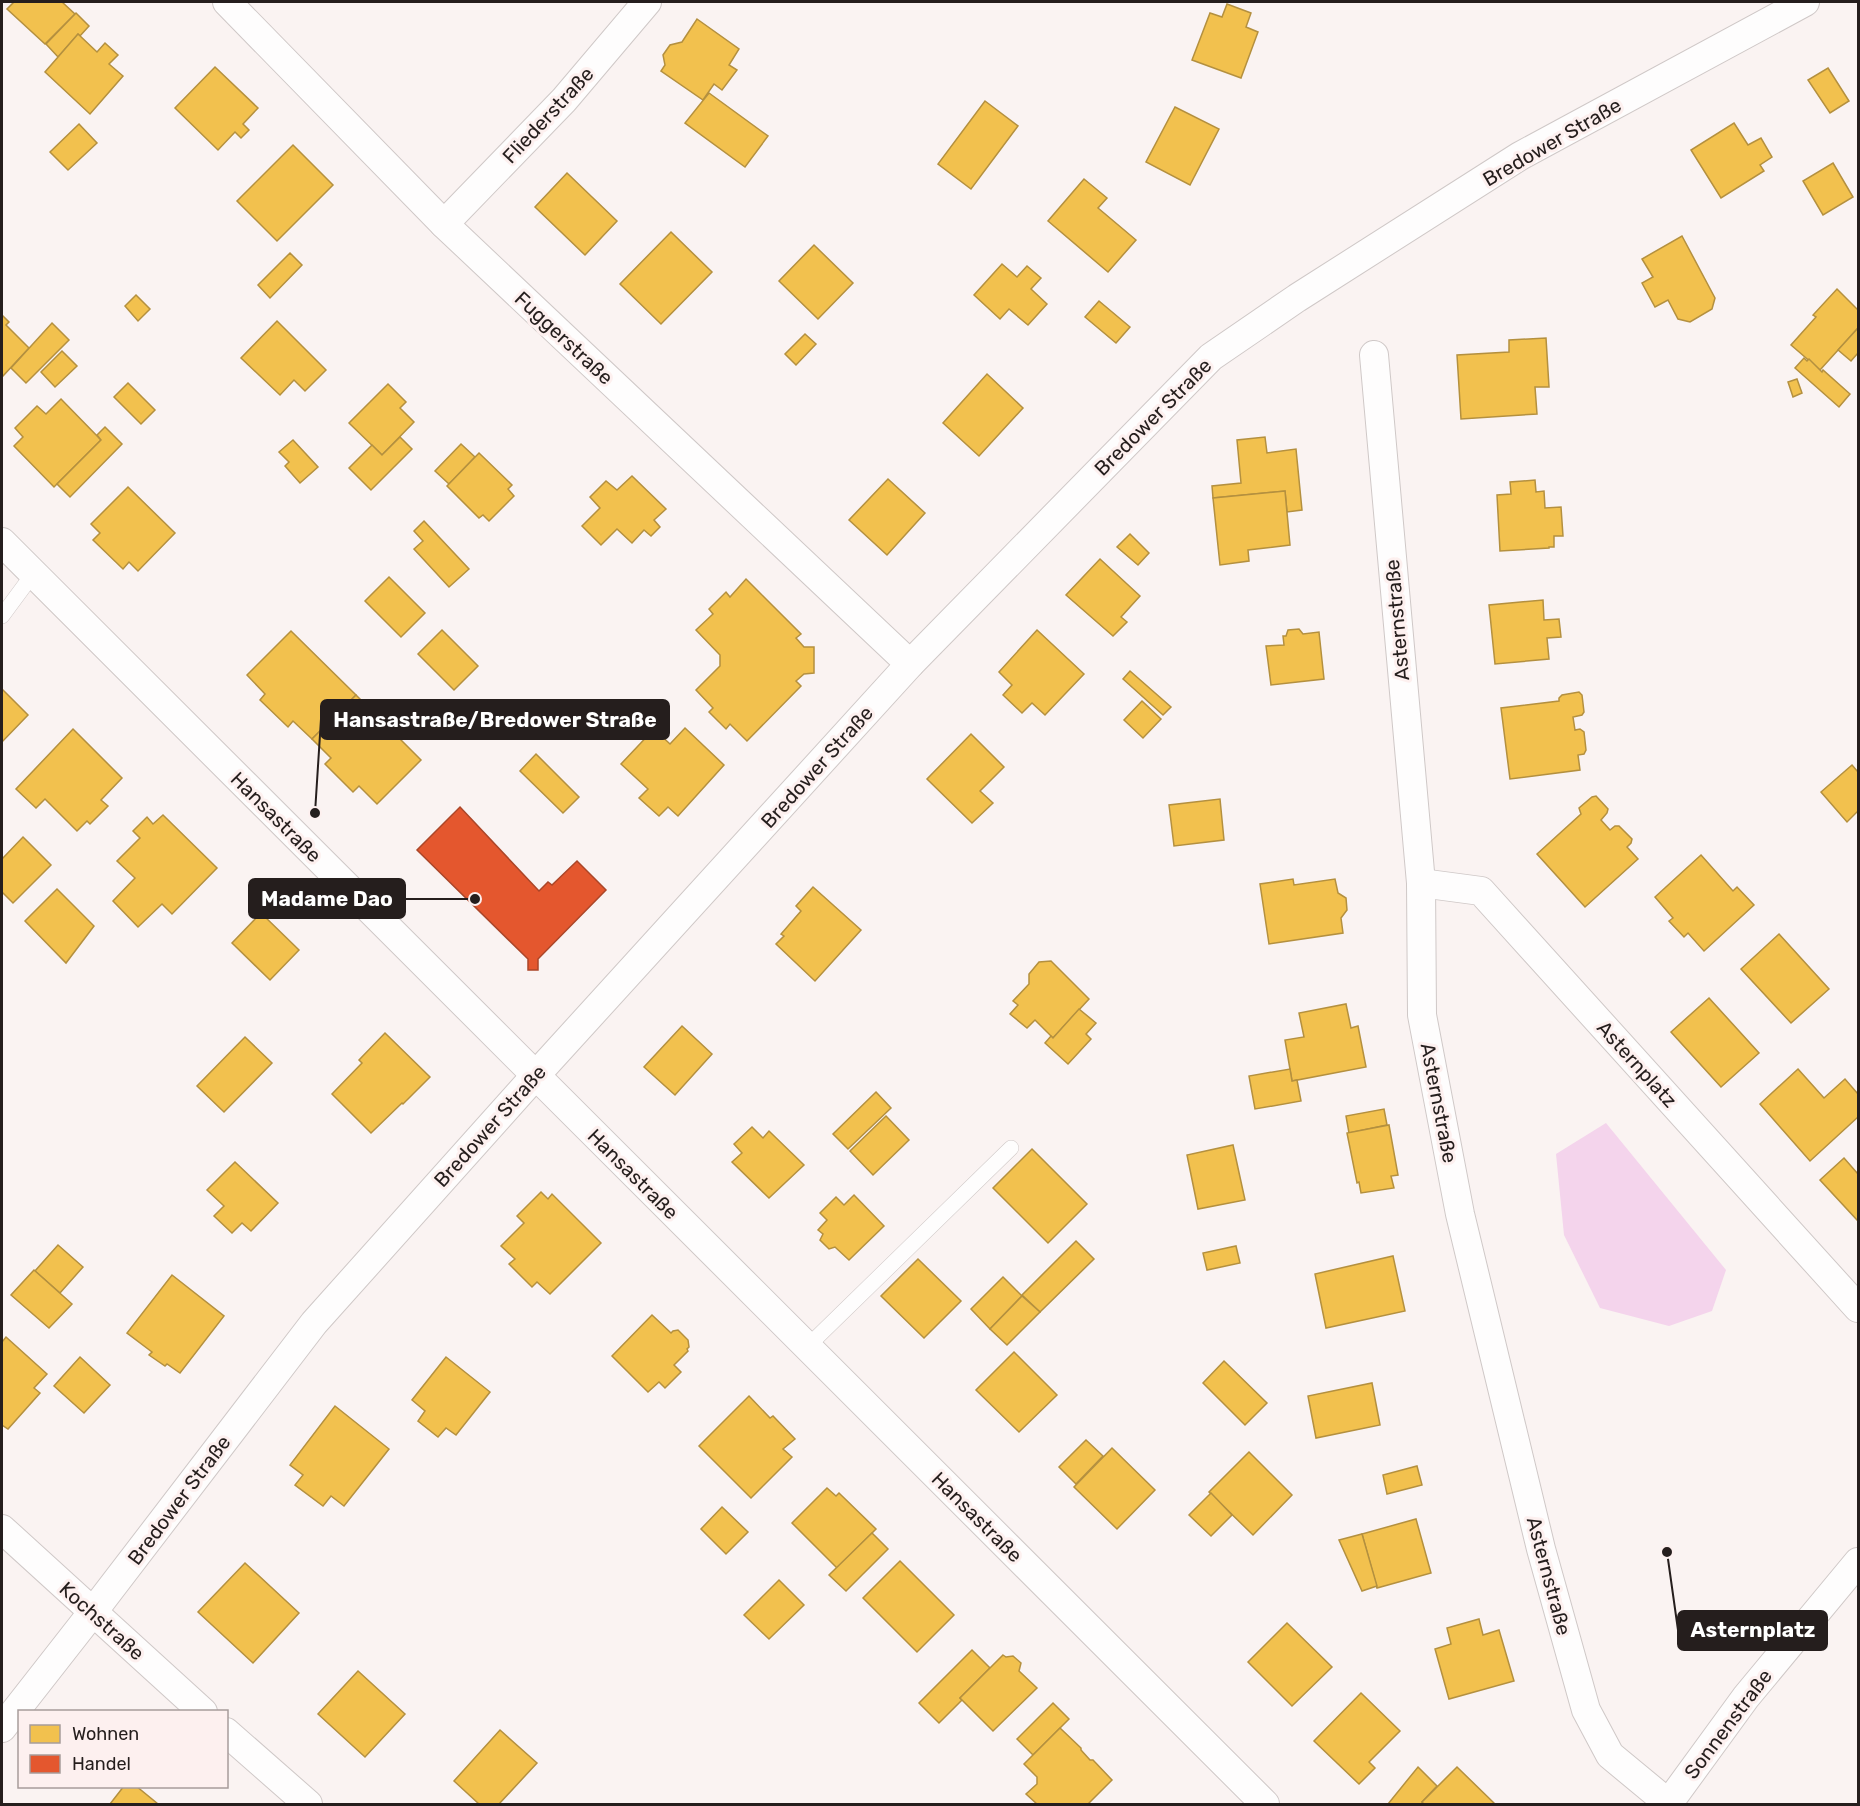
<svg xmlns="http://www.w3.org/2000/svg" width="1860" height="1806" font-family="Rubik,sans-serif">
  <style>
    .water { fill: #f4d4ec }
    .homes { fill: #f2c14e; stroke: #b4903f; stroke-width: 1.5 }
    .shops { fill: #e4572e; stroke: #ab4629; stroke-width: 1.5 }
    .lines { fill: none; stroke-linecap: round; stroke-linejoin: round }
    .service-casing { stroke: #cfc8c7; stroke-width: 16 }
    .minor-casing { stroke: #cfc8c7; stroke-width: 30 }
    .service { stroke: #fefdfd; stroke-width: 15 }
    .minor { stroke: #fefdfd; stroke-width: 28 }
    .labels { text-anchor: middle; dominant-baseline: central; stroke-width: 6; stroke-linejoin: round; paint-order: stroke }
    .street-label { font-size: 20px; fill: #251e1d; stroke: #fdf0ef }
    .leader { fill: none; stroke: #251e1d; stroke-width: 2 }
    .callout-dot { fill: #251e1d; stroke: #fdf0ef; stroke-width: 2 }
    .callout { fill: #251e1d; stroke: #251e1d; stroke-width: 2 }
    .callout-label { font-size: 21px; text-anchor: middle; font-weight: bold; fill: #fff }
  </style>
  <rect width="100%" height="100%" fill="#faf3f2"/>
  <!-- water -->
  <polygon class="water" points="1606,1123 1726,1270 1712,1311 1669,1326 1600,1308 1564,1235 1556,1154"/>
  <!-- homes -->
  <g class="homes">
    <polygon points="14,2 62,2 75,14 45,44 7,9"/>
    <polygon points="1227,4 1251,13 1246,27 1258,32 1241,78 1192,60 1210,13 1222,17"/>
    <polygon points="76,13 89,26 80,36 78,34 58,57 46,44"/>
    <polygon points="697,19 739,49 729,65 737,70 722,90 714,84 703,100 661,71 665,65 663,55 670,45 682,42"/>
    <polygon points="78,34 97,52 105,43 118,55 109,64 123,76 90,114 45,72"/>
    <polygon points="215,67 258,108 243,124 249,130 241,138 235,132 218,150 175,108"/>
    <polygon points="1828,68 1849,101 1830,113 1808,80"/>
    <polygon points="709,93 768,136 745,167 685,123"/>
    <polygon points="985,101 1018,126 971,189 938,164"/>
    <polygon points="1175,107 1219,129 1190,185 1146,162"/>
    <polygon points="1734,123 1748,145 1761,138 1772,157 1760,165 1764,171 1721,198 1691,150"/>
    <polygon points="79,124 97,143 68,170 50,152"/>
    <polygon points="293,145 333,185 277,241 237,201"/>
    <polygon points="1833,163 1853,197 1823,215 1803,181"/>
    <polygon points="567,173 617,221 585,255 535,207"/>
    <polygon points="1084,179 1107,198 1098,208 1136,240 1108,272 1048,221"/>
    <polygon points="671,232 712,272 661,324 620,284"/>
    <polygon points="1682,236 1715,298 1712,309 1690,322 1678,319 1668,300 1655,307 1642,283 1653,277 1642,259"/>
    <polygon points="814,245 853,283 818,319 779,281"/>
    <polygon points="290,253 302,265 270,298 258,285"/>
    <polygon points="1002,264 1017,277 1027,266 1041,278 1031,289 1047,304 1028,325 1009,309 1000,319 974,295"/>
    <polygon points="1837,289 1858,310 1858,328 1820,370 1791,345 1816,317 1813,315"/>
    <polygon points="136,295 150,309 138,321 125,306"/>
    <polygon points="1099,301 1130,327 1116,343 1085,317"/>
    <polygon points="2,315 9,322 6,325 29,348 2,377"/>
    <polygon points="277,321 326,370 305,391 294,380 280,395 241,358"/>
    <polygon points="52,323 69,340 26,383 11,368"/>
    <polygon points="1858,328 1858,353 1851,361 1838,350"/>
    <polygon points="805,334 816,344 796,365 785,354"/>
    <polygon points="1546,338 1549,387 1535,387 1537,414 1461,419 1457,355 1509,352 1509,340"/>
    <polygon points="62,351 77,366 55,387 41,372"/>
    <polygon points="1804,358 1807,361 1809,359 1822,372 1823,370 1850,394 1839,407 1795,368"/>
    <polygon points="987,374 1023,408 979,456 943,423"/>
    <polygon points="1797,379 1802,393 1793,397 1788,382"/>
    <polygon points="128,383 155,410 141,424 114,397"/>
    <polygon points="388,384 406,402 400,408 414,422 382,455 349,423"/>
    <polygon points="61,399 101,440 54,487 14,446 23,437 15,428 37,406 46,414"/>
    <polygon points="105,427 122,444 70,497 57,484 101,440 97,435"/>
    <polygon points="400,437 412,449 371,490 349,468 372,445 382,455"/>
    <polygon points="1265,437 1267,453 1296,449 1302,510 1287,512 1285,491 1213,498 1212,486 1241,483 1237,440"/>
    <polygon points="293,440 318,467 300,483 285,466 289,462 279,452"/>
    <polygon points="461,444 475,457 449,484 435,471"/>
    <polygon points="479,453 512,485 508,489 514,496 489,521 483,515 479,518 447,486"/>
    <polygon points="632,476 666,509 654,520 660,527 651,536 644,530 632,543 617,529 601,545 582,526 600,508 590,497 606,481 617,490"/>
    <polygon points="888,479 925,513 887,555 849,520"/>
    <polygon points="1535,480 1536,492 1544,491 1545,508 1561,507 1563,536 1554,536 1554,547 1549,547 1549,548 1500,551 1497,495 1511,494 1510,482"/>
    <polygon points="128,487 175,533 138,571 129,562 123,569 93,540 100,533 91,524"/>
    <polygon points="1285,491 1290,545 1248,550 1249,561 1220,565 1213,498"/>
    <polygon points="424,521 469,569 449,587 414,549 423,541 414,531"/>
    <polygon points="1130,534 1149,553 1138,565 1117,547"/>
    <polygon points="1100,559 1140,596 1121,617 1127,622 1113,636 1066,595"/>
    <polygon points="389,577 425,613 401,637 365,601"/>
    <polygon points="746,579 801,634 796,638 804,647 814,647 814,673 804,674 796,681 801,686 747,741 730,724 726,729 709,712 713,708 696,690 720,666 720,655 696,630 713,614 709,609 726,592 730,597"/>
    <polygon points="1543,600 1544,620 1559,619 1561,637 1547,638 1549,659 1495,664 1489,605"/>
    <polygon points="1299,629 1303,634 1319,632 1324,679 1271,685 1266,646 1284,645 1283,636 1286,636 1288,630"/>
    <polygon points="442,630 478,666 454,690 418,654"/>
    <polygon points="1037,630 1084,674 1045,715 1032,703 1022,713 1003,695 1012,685 999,672"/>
    <polygon points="291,631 356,695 312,739 293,721 288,727 260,700 265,694 247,675"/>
    <polygon points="1130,671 1171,707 1163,715 1123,679"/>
    <polygon points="2,689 28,715 2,742"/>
    <polygon points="1579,692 1582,695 1584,712 1582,715 1573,717 1575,730 1580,729 1584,732 1586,750 1584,754 1578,755 1580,770 1510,779 1501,708 1559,701 1559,698 1562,695"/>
    <polygon points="356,695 421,760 377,804 359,786 353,792 325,764 331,758 312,739"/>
    <polygon points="1142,701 1161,719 1143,738 1124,720"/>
    <polygon points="685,728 724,765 678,816 668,807 659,816 639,798 648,789 621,764 654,729 670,744"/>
    <polygon points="73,729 122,778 101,800 108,806 90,824 87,821 77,831 45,799 36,808 16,789"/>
    <polygon points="971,734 1004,767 980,791 993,803 972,823 927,779"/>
    <polygon points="536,754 579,797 563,813 520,771"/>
    <polygon points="1852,765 1858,772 1858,811 1847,822 1821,792"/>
    <polygon points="1596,796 1608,809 1607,813 1601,820 1610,830 1615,826 1619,826 1632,839 1631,843 1627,847 1638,859 1585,907 1537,854 1581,814 1579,808 1592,797"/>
    <polygon points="1220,799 1224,840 1174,846 1169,805"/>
    <polygon points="163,815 217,868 172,914 162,904 138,927 113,901 135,878 117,861 140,838 133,831 147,817 153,824"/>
    <polygon points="23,837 51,865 13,903 2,892 2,859"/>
    <polygon points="1701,855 1733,891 1737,887 1754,905 1704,951 1688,933 1684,937 1669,921 1673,918 1655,897"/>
    <polygon points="1293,879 1294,885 1335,879 1338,893 1346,898 1347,910 1341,918 1343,933 1269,944 1260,884"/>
    <polygon points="813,887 861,930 815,981 776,944 784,936 781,934 801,911 796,906"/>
    <polygon points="57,889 94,926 66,963 25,921"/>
    <polygon points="261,913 299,950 270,980 232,943"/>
    <polygon points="1779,934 1829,989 1791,1023 1741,969"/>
    <polygon points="1051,961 1089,999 1053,1038 1035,1020 1027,1028 1010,1014 1018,1005 1013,1001 1029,984 1029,974 1039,962"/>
    <polygon points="1709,998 1759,1053 1721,1087 1671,1032"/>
    <polygon points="1346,1004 1351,1028 1358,1026 1366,1067 1292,1081 1285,1040 1304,1037 1299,1013"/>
    <polygon points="1079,1009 1096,1023 1086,1034 1091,1039 1068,1064 1045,1043 1051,1036 1053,1038"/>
    <polygon points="682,1026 712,1054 675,1095 644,1067"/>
    <polygon points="385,1033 430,1077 403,1104 402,1103 371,1133 332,1094 362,1063 359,1060"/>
    <polygon points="245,1037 272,1063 224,1112 197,1086"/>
    <polygon points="1290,1069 1292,1081 1297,1080 1301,1101 1255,1109 1249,1076"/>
    <polygon points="1798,1069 1824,1098 1845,1079 1858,1094 1858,1117 1810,1161 1760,1104"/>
    <polygon points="876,1092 891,1108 848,1149 833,1134"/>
    <polygon points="1384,1109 1387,1125 1349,1133 1346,1116"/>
    <polygon points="886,1116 909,1140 873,1175 850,1151"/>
    <polygon points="1389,1125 1398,1175 1391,1176 1394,1188 1361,1193 1359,1182 1357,1183 1347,1133"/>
    <polygon points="752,1127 763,1138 769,1131 804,1165 769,1198 732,1162 742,1153 734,1144"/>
    <polygon points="1233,1145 1245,1200 1198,1209 1187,1155"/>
    <polygon points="1032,1149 1087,1204 1048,1243 993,1188"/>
    <polygon points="1844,1158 1858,1174 1858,1221 1820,1180"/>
    <polygon points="235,1162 278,1203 251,1231 242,1223 232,1233 214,1216 224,1206 207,1190"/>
    <polygon points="541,1192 548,1199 552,1194 601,1243 550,1294 537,1282 532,1287 509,1264 515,1259 501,1246 524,1223 517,1216"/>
    <polygon points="854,1195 884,1226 849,1260 835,1247 829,1249 820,1240 823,1234 818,1230 827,1220 820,1213 836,1197 844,1205"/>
    <polygon points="1076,1241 1094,1259 1040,1312 1022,1295"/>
    <polygon points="58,1245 83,1267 60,1293 35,1271"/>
    <polygon points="1236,1246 1240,1263 1207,1270 1203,1253"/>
    <polygon points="1393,1256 1405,1311 1326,1328 1315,1274"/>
    <polygon points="918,1259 961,1301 924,1338 881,1296"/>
    <polygon points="34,1270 72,1304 49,1328 11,1295"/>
    <polygon points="172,1275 224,1316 180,1373 167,1364 165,1366 149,1355 152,1352 127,1333"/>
    <polygon points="1003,1277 1022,1296 990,1329 971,1309"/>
    <polygon points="1022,1296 1040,1312 1007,1345 990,1329"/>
    <polygon points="652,1315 671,1333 673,1331 678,1330 688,1340 689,1347 687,1349 688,1351 674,1365 681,1372 665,1388 659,1382 648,1392 612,1356"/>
    <polygon points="6,1337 47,1374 34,1388 40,1393 8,1429 2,1425 2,1342"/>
    <polygon points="1014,1352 1057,1395 1019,1432 976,1390"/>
    <polygon points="80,1357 110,1385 84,1413 54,1386"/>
    <polygon points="446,1357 490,1392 456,1435 446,1428 438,1437 418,1421 425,1411 412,1400"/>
    <polygon points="1224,1361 1267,1403 1245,1425 1203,1383"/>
    <polygon points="1372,1383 1380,1425 1316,1438 1308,1396"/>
    <polygon points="749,1396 770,1418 773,1416 795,1439 783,1449 792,1457 751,1498 699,1446"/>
    <polygon points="335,1406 389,1449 344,1506 331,1496 323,1506 295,1485 303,1475 290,1465"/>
    <polygon points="1086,1440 1103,1456 1076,1484 1059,1467"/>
    <polygon points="1112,1448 1155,1490 1117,1529 1074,1487"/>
    <polygon points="1249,1452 1292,1495 1253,1535 1209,1492"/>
    <polygon points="1417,1466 1422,1485 1387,1494 1383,1475"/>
    <polygon points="827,1488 836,1496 839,1493 876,1529 837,1568 792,1523"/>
    <polygon points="1211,1493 1232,1515 1211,1536 1189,1515"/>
    <polygon points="722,1507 748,1532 726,1554 701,1529"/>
    <polygon points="1416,1519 1431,1573 1377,1588 1362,1534"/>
    <polygon points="872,1533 888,1549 846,1591 829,1575"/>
    <polygon points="1362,1534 1377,1586 1362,1591 1339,1540"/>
    <polygon points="900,1561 954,1615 917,1652 863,1598"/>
    <polygon points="245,1563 299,1613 253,1663 198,1612"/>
    <polygon points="779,1580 804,1605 769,1639 744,1615"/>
    <polygon points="1479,1619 1483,1635 1499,1630 1514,1681 1449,1699 1435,1649 1451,1644 1447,1628"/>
    <polygon points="1287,1623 1332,1667 1292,1706 1248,1662"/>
    <polygon points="972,1650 990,1668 960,1698 962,1700 939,1723 919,1703"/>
    <polygon points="1003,1655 1006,1657 1013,1656 1021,1663 1019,1671 1037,1688 993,1731 960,1698"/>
    <polygon points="358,1671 405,1714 365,1757 318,1714"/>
    <polygon points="1361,1693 1400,1731 1369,1762 1375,1768 1359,1784 1314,1741"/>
    <polygon points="1053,1703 1069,1719 1033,1755 1017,1739"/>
    <polygon points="1060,1728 1081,1748 1081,1750 1090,1760 1093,1760 1112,1780 1088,1804 1037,1804 1026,1794 1037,1784 1037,1777 1024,1764"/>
    <polygon points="500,1730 537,1763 499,1804 479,1804 454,1781"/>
    <polygon points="1418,1767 1437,1786 1422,1802 1424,1804 1388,1804"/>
    <polygon points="1457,1767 1494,1803 1492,1804 1424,1804 1422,1802"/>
    <polygon points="124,1786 136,1786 158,1804 110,1804"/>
  </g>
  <!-- shops -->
  <polygon class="shops" points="460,807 539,891 548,882 552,885 577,861 606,890 538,959 538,970 528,970 528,959 417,850"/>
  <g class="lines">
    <defs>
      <g id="service">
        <polyline points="2,616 33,574"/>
        <polyline points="807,1347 1011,1148"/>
      </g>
      <g id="minor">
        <polyline points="227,2 444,224 910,664"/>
        <polyline points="444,224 564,100 647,2"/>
        <polyline points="1374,355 1421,883 1422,1015 1460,1214 1541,1549 1586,1710 1610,1755 1668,1803"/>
        <polyline points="2,542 1265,1804"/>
        <polyline points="1421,883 1481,891 1858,1308"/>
        <polyline points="2,1529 203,1712"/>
        <polyline points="2,1728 92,1613 314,1323 535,1076 910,664 1211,357 1297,298 1520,156 1805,2"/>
        <polyline points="226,1732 308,1804"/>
        <polyline points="1668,1804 1746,1697 1858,1562"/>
      </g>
    </defs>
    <!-- service casing -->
    <use href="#service" class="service-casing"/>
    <!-- minor casing -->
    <use href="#minor" class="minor-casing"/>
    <!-- service -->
    <use href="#service" class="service"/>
    <!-- minor -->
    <use href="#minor" class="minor"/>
  </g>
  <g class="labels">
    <!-- street labels -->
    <g class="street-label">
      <text transform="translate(548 115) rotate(-47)">Fliederstraße</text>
      <text transform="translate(1552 142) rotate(-30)">Bredower Straße</text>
      <text transform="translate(564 338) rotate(43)">Fuggerstraße</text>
      <text transform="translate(1153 417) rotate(-45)">Bredower Straße</text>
      <text transform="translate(1397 620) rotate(-95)">Asternstraße</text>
      <text transform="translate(817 767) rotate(-48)">Bredower Straße</text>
      <text transform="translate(276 817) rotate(45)">Hansastraße</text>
      <text transform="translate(1637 1064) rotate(48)">Asternplatz</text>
      <text transform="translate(1439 1103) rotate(79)">Asternstraße</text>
      <text transform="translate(490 1126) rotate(-48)">Bredower Straße</text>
      <text transform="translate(633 1174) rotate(45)">Hansastraße</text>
      <text transform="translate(179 1500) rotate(-53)">Bredower Straße</text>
      <text transform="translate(977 1517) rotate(45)">Hansastraße</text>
      <text transform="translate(1549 1576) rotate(75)">Asternstraße</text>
      <text transform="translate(102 1621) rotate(42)">Kochstraße</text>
      <text transform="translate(1728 1724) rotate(-53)">Sonnenstraße</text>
    </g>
  </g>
  <!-- callouts -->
  <path class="leader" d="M315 813L321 719M475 899L405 899M1667 1552L1678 1630"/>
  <g class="callout-dot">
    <circle cx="315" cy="813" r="6"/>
    <circle cx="475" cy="899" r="6"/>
    <circle cx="1667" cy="1552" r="6"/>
  </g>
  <g class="callout">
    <rect x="321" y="700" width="348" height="39" rx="6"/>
    <rect x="249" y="879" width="156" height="39" rx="6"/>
    <rect x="1678" y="1611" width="149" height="39" rx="6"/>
  </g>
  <g class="callout-label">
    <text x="495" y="727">Hansastraße/Bredower Straße</text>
    <text x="327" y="906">Madame Dao</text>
    <text x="1753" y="1637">Asternplatz</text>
  </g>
  <!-- border -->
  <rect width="1860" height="1806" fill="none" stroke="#251e1d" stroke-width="6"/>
  <!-- legend -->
  <rect x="18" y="1710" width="210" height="78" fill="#fdf0ef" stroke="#a79c9b" stroke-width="1.5"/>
  <rect x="30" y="1725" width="30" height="18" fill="#f2c14e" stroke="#a79c9b" stroke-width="1.5"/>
  <text x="72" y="1740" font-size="18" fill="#251e1d">Wohnen</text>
  <rect x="30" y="1755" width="30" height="18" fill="#e4572e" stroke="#a79c9b" stroke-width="1.5"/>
  <text x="72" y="1770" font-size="18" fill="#251e1d">Handel</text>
</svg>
